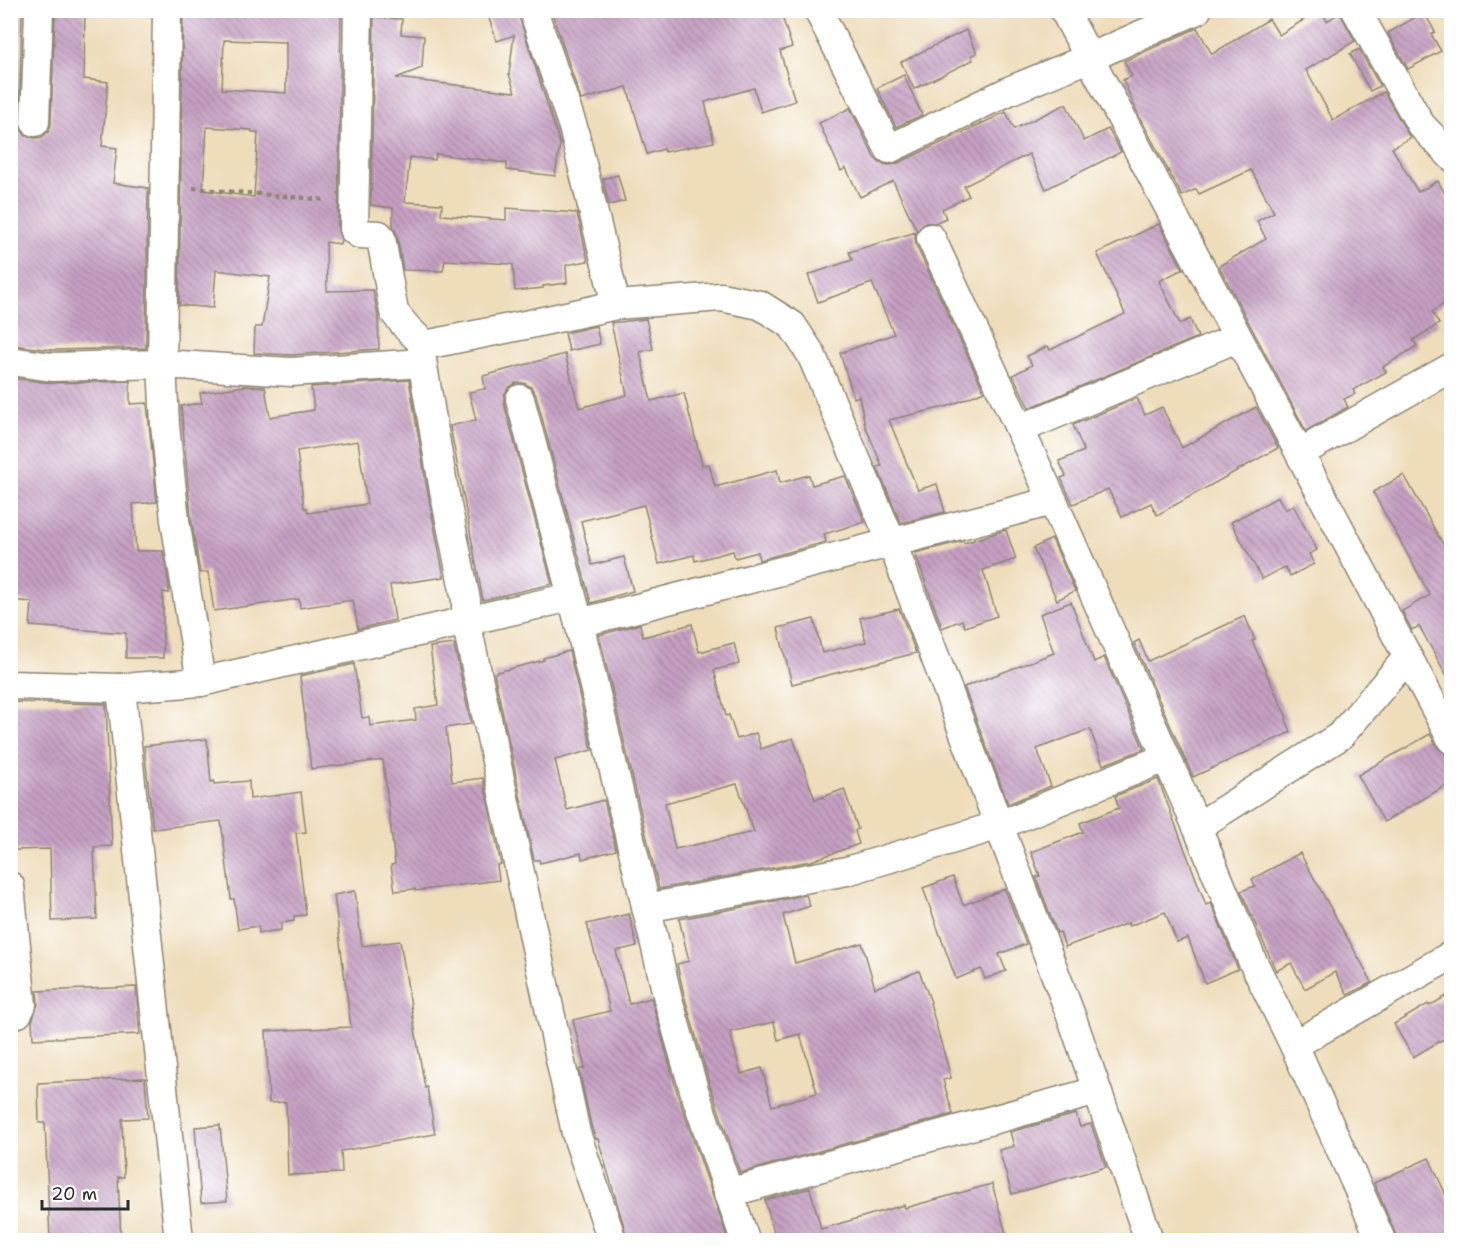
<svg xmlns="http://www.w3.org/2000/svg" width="1462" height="1251" font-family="'Shantell Sans',sans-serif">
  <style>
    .building { fill: url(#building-back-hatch); fill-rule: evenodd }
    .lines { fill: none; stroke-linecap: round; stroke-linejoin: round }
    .minor-casing { stroke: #8c8472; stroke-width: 31 }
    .path { stroke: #8c8472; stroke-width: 4; stroke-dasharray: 4.5 4.5; stroke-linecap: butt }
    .minor { stroke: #fff; stroke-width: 28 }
  </style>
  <defs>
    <pattern id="building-back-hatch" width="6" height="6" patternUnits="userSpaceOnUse" patternTransform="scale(1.5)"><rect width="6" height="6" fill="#c6a0c3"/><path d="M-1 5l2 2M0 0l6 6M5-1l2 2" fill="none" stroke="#a1839f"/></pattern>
  </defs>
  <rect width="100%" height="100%" fill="#fff"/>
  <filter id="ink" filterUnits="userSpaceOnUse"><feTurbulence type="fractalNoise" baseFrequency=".0167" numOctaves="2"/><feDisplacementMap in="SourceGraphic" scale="12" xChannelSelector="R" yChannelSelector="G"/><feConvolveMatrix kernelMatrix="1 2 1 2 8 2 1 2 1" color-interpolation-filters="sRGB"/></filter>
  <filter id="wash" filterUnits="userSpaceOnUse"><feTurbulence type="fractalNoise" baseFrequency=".008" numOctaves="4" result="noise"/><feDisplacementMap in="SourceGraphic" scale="24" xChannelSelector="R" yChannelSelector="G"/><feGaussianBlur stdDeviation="1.35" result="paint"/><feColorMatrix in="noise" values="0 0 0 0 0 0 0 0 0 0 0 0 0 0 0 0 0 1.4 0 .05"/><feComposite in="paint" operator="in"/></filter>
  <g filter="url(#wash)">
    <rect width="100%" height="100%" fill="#eedcba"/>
    <g id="blocks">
      <!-- building -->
      <g class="building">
        <polygon points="10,10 22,10 19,122 21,130 26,136 35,138 42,137 49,131 51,123 55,10 85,10 84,79 108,82 102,146 117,148 113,183 148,188 146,348 53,350 10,345 10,151 18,108 10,106"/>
        <path d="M183,10H341L338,230L341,239L340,244L326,242L327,291L373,290L378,316L379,349L291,355L254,353L255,327H262L270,277L216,270L213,308L179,305ZM224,40L286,42V93L222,89ZM207,127L252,130V132H258L254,197L203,190Z"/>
        <polygon points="486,10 517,10 560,144 555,176 507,170 507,163 436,154 435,160 410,157 405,202 442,204 441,215 506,220 506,208 577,213 588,261 566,265 567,283 543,286 543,288 515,291 513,265 511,264 445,260 443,271 403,270 397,235 393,226 393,208 371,205 374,17 402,19 401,34 424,36 422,68 396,78 515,92 509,74 514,35 497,41"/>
        <polygon points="551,10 780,10 792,47 780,51 795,101 761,112 754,88 705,102 714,142 665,152 664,149 647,154 627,87 581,100"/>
        <polygon points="1320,10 1327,21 1340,13 1355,41 1306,70 1333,120 1384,92 1410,138 1392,148 1418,192 1438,181 1452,206 1452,298 1432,312 1439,324 1413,340 1417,346 1383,367 1386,372 1353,390 1355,394 1344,399 1348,407 1306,431 1219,266 1266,239 1257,221 1274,212 1251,170 1199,194 1196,189 1182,196 1138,114 1123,80 1132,76 1124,61 1197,28 1212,54 1269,19 1279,35"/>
        <polygon points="1424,12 1435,32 1431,34 1441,51 1408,69 1388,33"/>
        <polygon points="966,30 977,53 971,56 973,60 914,89 901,62"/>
        <polygon points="1359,49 1380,86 1370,91 1350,54"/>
        <polygon points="904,75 922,115 896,127 877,88"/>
        <polygon points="1066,104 1084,141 1108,129 1121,152 1046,189 1029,154 964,186 969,196 942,209 946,218 935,223 925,223 917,231 893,181 860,197 846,168 841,171 819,123 850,108 874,157 880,163 888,165 896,164 1006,112 1014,129"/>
        <polygon points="618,175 625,201 609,205 603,179"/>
        <polygon points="1159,224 1183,269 1159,281 1180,324 1190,319 1198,337 1029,408 1013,375 1032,365 1027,356 1048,346 1050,350 1125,314 1097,253"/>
        <polygon points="916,232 915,237 916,245 984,391 949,406 889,420 918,490 937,484 945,512 901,523 877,467 882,466 865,425 859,396 854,398 840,353 894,334 872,283 818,302 808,275 852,260 849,252"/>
        <polygon points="646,319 653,349 640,352 651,401 684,393 702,465 709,464 715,487 777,470 780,483 809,475 812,485 845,476 865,522 824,534 826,542 759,560 758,552 735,558 733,551 695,561 694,555 659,564 644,505 581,521 592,565 624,557 633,591 591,603 536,395 531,387 524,383 516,383 508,388 504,395 504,403 552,584 483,600 450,426 476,420 469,392 485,389 483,376 565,354 579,408 627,395 611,323"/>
        <polygon points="596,326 600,344 569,351 565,333"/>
        <polygon points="10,378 52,383 130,381 130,404 147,403 157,502 133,504 136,551 163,551 169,586 169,593 163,592 163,658 126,658 126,633 30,626 32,602 10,600"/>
        <path d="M409,380L427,488L444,577L390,585L395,620L358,629L353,600L300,608L299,599L214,611L208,572L200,573L191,518L181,406L202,403L200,393L245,386L265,387L270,417L314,410L311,387ZM358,441L367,504L308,513L307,508H304L297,451Z"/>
        <polygon points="1137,398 1145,415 1162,407 1182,448 1256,407 1278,448 1157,515 1151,503 1122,517 1108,489 1073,504 1061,478 1066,476 1059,461 1084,451 1073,425"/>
        <polygon points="1404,475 1452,560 1452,685 1419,626 1412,630 1402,611 1430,595 1373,492"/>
        <polygon points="1278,497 1285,510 1293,505 1317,550 1309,554 1314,564 1290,576 1285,567 1262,579 1231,522"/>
        <polygon points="1006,530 1016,559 983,570 997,616 965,627 962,620 942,628 915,553 963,541 964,543"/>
        <polygon points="1052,539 1075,591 1057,600 1033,548"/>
        <polygon points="1071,602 1094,662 1104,657 1144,749 1103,765 1090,729 1037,749 1051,786 1008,804 964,687 1054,653 1040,614"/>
        <polygon points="899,609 916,653 792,684 778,628 814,619 822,653 866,642 860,618"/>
        <polygon points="1245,616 1255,640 1252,641 1287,718 1286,719 1291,732 1193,777 1134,643 1139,640 1148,661"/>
        <path d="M640,624L643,637L692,624L699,652L734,643L739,664L714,670L726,716L729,715L737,739L756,733L761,749L793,738L815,800L844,789L858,829L855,831L859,844L811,861L659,889L599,635ZM737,784L754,832L675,849L665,803Z"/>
        <polygon points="454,644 471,724 446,728 452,782 483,778 501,864 497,865 499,880 415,891 415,889 395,891 391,865 395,864 383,760 311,769 300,676 354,664 362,718 369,717 370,726 416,720 415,709 438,705 430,647"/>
        <polygon points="569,651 592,750 555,760 567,810 604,800 616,850 582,859 581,853 540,863 539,860 534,860 494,673 544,660 543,658"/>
        <polygon points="10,702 106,704 112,846 94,847 97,919 52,921 50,849 15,850 13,780 10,780"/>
        <polygon points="1430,734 1438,748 1448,756 1452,761 1452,782 1384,822 1358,775"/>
        <polygon points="207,739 211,782 214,781 214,784 249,781 250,799 301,792 306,832 296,833 306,915 294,916 294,921 281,923 281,930 259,933 258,926 238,929 234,899 231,899 221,821 153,829 144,746"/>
        <polygon points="1158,779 1206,905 1211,903 1238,969 1205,983 1188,938 1177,942 1165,912 1129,926 1128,923 1065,947 1060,932 1057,933 1036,877 1040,876 1031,852 1083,832 1080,823 1119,808 1115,796"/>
        <polygon points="1300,853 1372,982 1348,995 1335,972 1305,989 1291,963 1276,971 1241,891 1255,886 1252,879"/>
        <polygon points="953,877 963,905 1005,889 1026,944 999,954 1006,971 985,979 981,969 956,979 923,888"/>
        <polygon points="355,891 362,946 400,941 425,1088 427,1087 435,1134 341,1151 342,1173 288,1175 286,1102 269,1103 266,1031 351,1027 334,895"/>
        <path d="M806,895L810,906L783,915L795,963L862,943L875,988L919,971L931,1002L930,1003L951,1078L943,1080L953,1114L740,1173L710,1085L684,995L677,964L689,961L679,919ZM774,1022L778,1040L800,1034L817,1093L772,1106L762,1068L741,1074L730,1032Z"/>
        <polygon points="629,914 637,946 616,951 629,1004 651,998 678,1095 728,1240 628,1240 598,1139 596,1139 592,1129 579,1070 585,1068 573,1020 610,1011 587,924"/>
        <polygon points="136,987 140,1034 33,1039 32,1021 38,1004 37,991"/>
        <polygon points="1452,993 1452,1034 1413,1057 1394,1024 1428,1004 1429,1006"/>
        <polygon points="145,1078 148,1118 122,1119 124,1177 118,1177 121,1240 50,1240 45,1123 39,1123 38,1083"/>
        <polygon points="1076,1114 1080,1127 1091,1124 1106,1167 1012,1194 999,1150 1014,1146 1010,1132"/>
        <polygon points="220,1125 227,1201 201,1203 195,1127"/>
        <polygon points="1429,1158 1452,1208 1452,1240 1398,1240 1374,1183"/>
        <polygon points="992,1184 1008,1240 929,1240 927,1233 903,1240 805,1240 804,1238 796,1240 776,1240 765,1200 810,1188 821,1229 904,1205 905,1208"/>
      </g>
    </g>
  </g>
  <g filter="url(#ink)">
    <use href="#blocks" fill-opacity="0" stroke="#8c8472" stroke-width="1.5"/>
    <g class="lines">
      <defs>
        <g id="minor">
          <polyline points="167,10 162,364 165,425 175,520 201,682"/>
          <polyline points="358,10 354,230 359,234 379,235 381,238 394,312 408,329 425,345"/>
          <polyline points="533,10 573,127 616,305"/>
          <polyline points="818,10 889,149 1011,90 1089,58 1197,10"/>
          <polyline points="1064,10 1452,740"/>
          <polyline points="1356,10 1421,125 1452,157"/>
          <polyline points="35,122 39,10"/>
          <polyline points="931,238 1053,501 1197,827 1252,960 1294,1045 1381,1240"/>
          <polyline points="10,361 52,367 162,364 291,372 422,363"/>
          <polyline points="520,399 579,623 668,999 694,1090 745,1240"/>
          <polyline points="1020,429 1237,338"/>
          <polyline points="1300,453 1452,367"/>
          <polyline points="579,623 1053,501"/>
          <polyline points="10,685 121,688 201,682 571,597"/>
          <polyline points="121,688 179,1240"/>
          <polyline points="1197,827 1340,736 1407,658"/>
          <polyline points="10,886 22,1005 18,1013 10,1014"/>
          <polyline points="646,908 847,871 1000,825 1165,758"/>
          <polyline points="1294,1045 1452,955"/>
          <polyline points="728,1193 1097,1091"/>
          <polyline points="612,1240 576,1133 466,621 466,600 443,485 421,354 425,345 530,324 616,305 721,297 760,305 792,325 811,354 892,543 1073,1021 1149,1240"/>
        </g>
      </defs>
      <!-- minor casing -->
      <use href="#minor" class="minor-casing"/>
      <!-- path -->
      <polyline class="path" points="193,188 326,200"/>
      <!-- minor -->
      <use href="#minor" class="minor"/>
    </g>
  </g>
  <!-- margin -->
  <rect width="1462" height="1251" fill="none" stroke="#fff" stroke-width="36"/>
  <!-- scale -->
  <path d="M42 1200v9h86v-9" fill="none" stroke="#2b2b2b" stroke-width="3"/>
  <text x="51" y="1200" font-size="18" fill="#2b2b2b" stroke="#ffffff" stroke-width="4.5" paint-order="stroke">20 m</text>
</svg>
